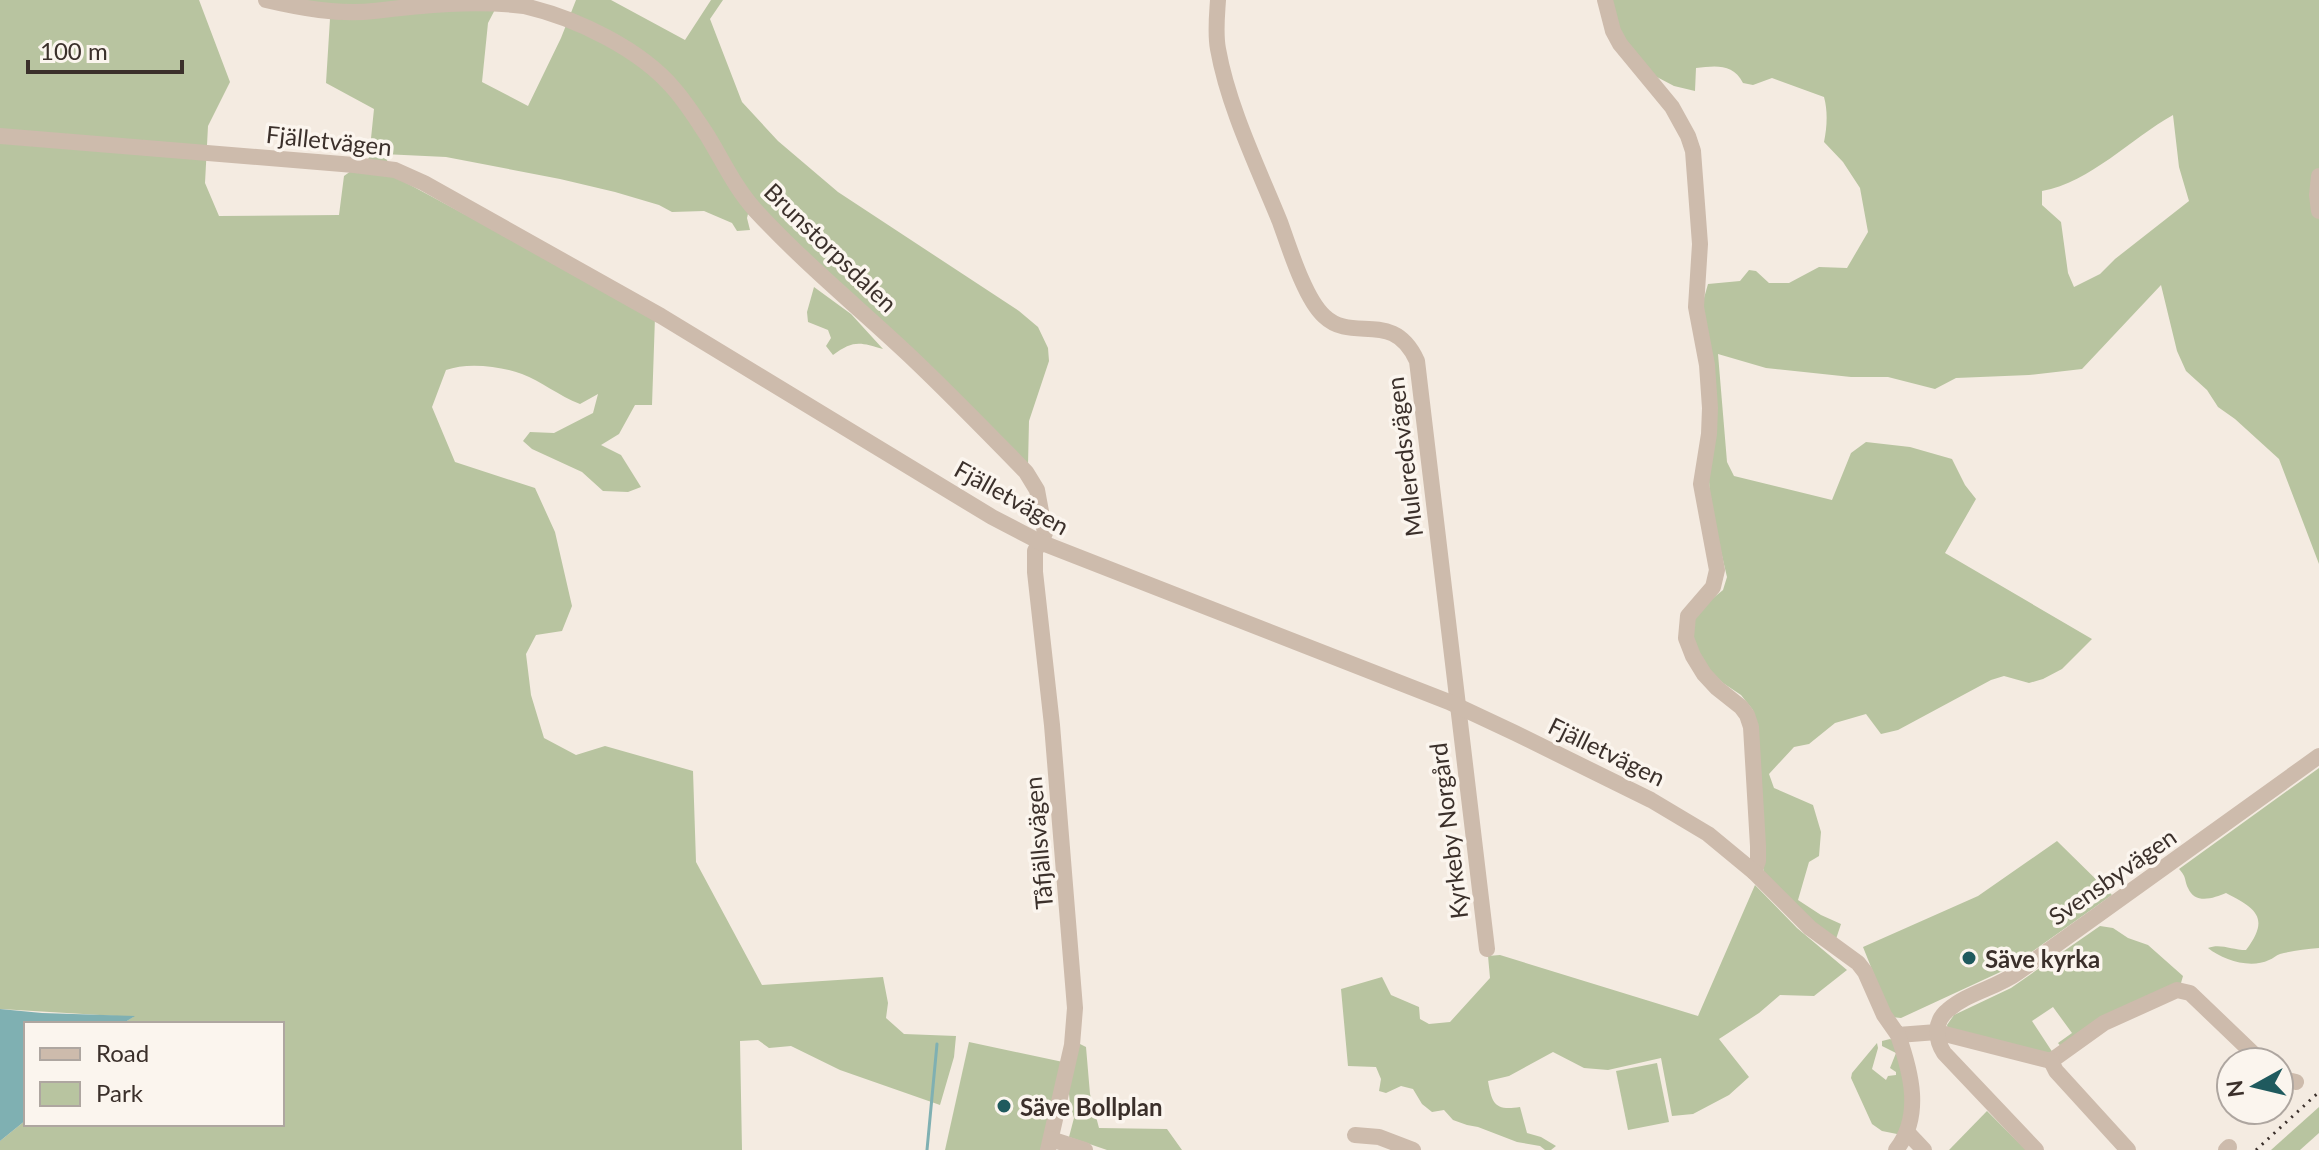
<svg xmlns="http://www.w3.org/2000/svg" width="2319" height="1150" font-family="Lato,sans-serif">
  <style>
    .green { fill: #b8c4a0; fill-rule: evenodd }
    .water { fill: #7fb0b2 }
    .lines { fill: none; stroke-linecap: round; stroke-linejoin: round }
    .stream { stroke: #7fb0b2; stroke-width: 3 }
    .minor { stroke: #cdbbac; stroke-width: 16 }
    .rail { stroke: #3b302b; stroke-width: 3; stroke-dasharray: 2 6; stroke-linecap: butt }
    .poi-dot { fill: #1f5a5e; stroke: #fbf5ee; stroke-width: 3 }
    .labels { text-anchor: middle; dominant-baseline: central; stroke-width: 7; stroke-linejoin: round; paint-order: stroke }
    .street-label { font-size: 24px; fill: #3b302b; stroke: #fbf5ee }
    .poi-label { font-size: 24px; font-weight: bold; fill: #3b302b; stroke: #fbf5ee; text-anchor: start }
  </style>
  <rect width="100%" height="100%" fill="#f4ebe1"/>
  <!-- green -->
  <g class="green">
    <path d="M0,0H199L230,82L208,126L205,183L219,216L339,215L344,176L369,158L374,109L326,83L330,19L268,0H500L488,23L482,82L528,106L561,38L576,0H611L685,40L711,0H723L710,19L742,102L778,141L838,192L1019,311L1038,327L1048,348L1049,361L1029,421L1028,465L748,214L747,218L750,230L737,231L732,223L704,211L672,212L659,205L615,192L560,179L446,157L383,154L399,179L655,317L652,405H635L619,434L601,445L621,455L641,487L628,492L603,491L582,472L532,449L523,441L530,432L554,433L593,413L598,394L580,404C559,396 541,381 522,374C500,366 467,362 446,370L432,407L455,462L535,488L555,532L572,606L562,631L536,635L526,654L531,695L544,738L576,755L605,746L693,771L696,862L762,985L883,977L888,1003L886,1018L904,1034L956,1036L954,1057L940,1105L840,1070L791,1046L769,1048L758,1040L740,1041L742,1150H0V1141L26,1120V1124H282V1024H122L133,1017L0,1009Z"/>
    <path d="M1609,0H2319V564L2279,459L2235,419L2218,407L2207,390L2186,371L2177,351L2161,285L2082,369L2029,375L1956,378L1935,389L1888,377H1851L1766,368L1718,354L1727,462L1734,476L1832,500L1851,453L1866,442L1910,447L1952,459L1965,485L1976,499L1945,553L2092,639L2062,669L2043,679L2029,683L2004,676L1991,680L1898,730L1881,734L1866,714L1835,723L1809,744L1794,747L1769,774L1774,788L1813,805L1821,832L1819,856L1809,862L1798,900L1821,915L1841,924L1836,939L1815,924L1765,876L1761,860L1753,710L1741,695L1723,683L1701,661L1691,631L1696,616L1706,604L1723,590L1727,577L1710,505L1702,305L1708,284L1740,281L1749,270L1756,271L1769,283H1789L1819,267L1847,268L1868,232L1860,188L1843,162L1824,142C1827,128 1828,111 1824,97L1772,78L1753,85L1743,83C1733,63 1715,66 1696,68L1695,91L1674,86L1655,76L1623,42ZM2173,115L2179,167L2189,201L2115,259L2100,274L2074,287L2068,273L2061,222L2042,205V191C2091,182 2130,139 2173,115Z"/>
    <path d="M814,287L851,314L883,349C860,342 853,340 833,355L826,346L831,338L828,330L808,322L807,312Z"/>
    <path d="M2319,768V948C2306,949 2292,951 2280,954C2276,955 2273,959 2269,960C2250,969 2223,960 2208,948C2220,943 2232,950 2246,950C2270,918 2257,909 2226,893C2214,898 2195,905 2188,888C2184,879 2187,878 2179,869Z"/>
    <polygon points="2057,841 2112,895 2009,968 1901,1018 1891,1017 1863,947 1978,896"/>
    <path d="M1755,885L1797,928L1847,970L1814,996L1780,995L1759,1013L1719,1039L1749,1077L1729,1095L1693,1114L1672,1116L1661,1058L1608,1070L1584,1068L1553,1052L1509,1076L1488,1081C1492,1104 1495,1111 1520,1107L1527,1133L1541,1137L1556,1146L1551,1150H1545L1540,1146L1517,1142L1478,1127L1467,1125L1453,1120L1444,1110L1432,1112L1422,1104L1413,1089L1401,1086L1386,1093L1379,1091L1381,1079L1376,1067L1348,1066L1341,989L1382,977L1391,995L1419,1007L1420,1019L1429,1024L1450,1022L1490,978L1488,956L1500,955L1698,1016Z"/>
    <polygon points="2100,926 2113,928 2128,938 2148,945 2183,976 2181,983 2062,1048 2058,1043 2072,1033 2053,1007 2032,1021 2053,1053 2050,1056 1948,1030 1947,1025 1954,1015 2011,988"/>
    <polygon points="1890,1039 1894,1041 1908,1072 1902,1135 1882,1131 1872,1124 1851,1078 1852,1073 1877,1043 1878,1048 1872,1069 1886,1080 1888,1076 1896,1075 1896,1072 1890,1068 1896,1053 1882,1046 1882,1041"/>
    <polygon points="969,1042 1063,1062 1043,1150 945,1150"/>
    <polygon points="1078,1043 1086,1047 1090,1094 1099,1128 1167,1129 1182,1150 1107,1150 1069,1137 1074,1118 1070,1104 1068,1084"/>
    <polygon points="1657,1063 1669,1122 1628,1130 1616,1071"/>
    <polygon points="2319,1107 2319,1133 2300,1150 2271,1150"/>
    <polygon points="1987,1111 2026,1150 1949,1150"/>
  </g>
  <!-- water -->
  <polygon class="water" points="0,1009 42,1013 135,1016 122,1024 26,1024 26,1120 0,1141"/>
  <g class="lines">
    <!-- stream -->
    <polyline class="stream" points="927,1150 937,1044"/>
    <!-- minor -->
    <g class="minor">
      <path d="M266,0C300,8 338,15 374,11C423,5 475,0 524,6C576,18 641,49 675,90C687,104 697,120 707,135C723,161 735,188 756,211C804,263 859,308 910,356C950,394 988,433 1026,472L1037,490L1045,533L1035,551V572L1052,725L1075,1008L1072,1045L1048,1150"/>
      <path d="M1218,0C1217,16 1215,33 1218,49C1228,106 1258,168 1280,222C1289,247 1305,299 1324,316C1353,344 1393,308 1417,361L1487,949"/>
      <polyline points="1605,0 1613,31 1620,44 1672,107 1688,136 1693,151 1700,244 1696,307 1707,365 1710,408 1709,434 1701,484 1717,570 1713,587 1688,616 1686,638 1693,656 1704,674 1717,688 1741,707 1747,715 1751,727 1758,846 1758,861 1754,872"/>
      <polyline points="0,136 354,165 395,170 424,183 661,316 992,517 1040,542 1449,702 1515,733 1651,800 1708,834 1754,872 1810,928 1858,963 1865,972 1884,1015 1898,1035 1937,1032 2051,1061 2104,1023 2177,990 2190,993 2262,1062"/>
      <polyline points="2319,176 2317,195 2319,211"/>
      <polyline points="2051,1061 2056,1071 2128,1150"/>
      <polyline points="2279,1078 2296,1082"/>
      <polyline points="1907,1132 1924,1150"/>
      <polyline points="1355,1135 1379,1137 1413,1150"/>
      <polyline points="1051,1139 1085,1150"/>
      <path d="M1896,1150C1923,1116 1911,1072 1898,1035"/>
      <path d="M2036,1150L1944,1053C1935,1039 1934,1021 1948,1010C1967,993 1996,988 2017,973C2118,901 2219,829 2319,756"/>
      <polyline points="2226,1150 2229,1147"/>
    </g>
    <!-- rail -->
    <polyline class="rail" points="2256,1150 2319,1092"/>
  </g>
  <!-- markers -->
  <g class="poi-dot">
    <circle cx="1969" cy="958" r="8"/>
    <circle cx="1004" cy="1106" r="8"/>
  </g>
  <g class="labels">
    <!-- street labels -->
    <g class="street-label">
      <text transform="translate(329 140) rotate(6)">Fjälletvägen</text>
      <text transform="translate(831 247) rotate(44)">Brunstorpsdalen</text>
      <text transform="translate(1404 457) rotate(-97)">Muleredsvägen</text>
      <text transform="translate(1012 497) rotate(29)">Fjälletvägen</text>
      <text transform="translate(1607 751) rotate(26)">Fjälletvägen</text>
      <text transform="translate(1448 831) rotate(-97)">Kyrkeby Norgård</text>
      <text transform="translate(1038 843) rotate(-95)">Tåfjällsvägen</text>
      <text transform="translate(2112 876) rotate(-35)">Svensbyvägen</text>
    </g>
    <!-- poi labels -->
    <g class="poi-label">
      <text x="1985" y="958">Säve kyrka</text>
      <text x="1020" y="1106">Säve Bollplan</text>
    </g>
  </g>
  <!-- legend -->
  <rect x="24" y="1022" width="260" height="104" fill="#fbf5ee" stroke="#aea6a0" stroke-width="2"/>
  <rect x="40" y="1048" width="40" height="12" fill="#cdbbac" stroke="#aea6a0" stroke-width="2"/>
  <text x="96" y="1062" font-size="24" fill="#3b302b">Road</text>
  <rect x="40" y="1082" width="40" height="24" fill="#b8c4a0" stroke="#aea6a0" stroke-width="2"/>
  <text x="96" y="1102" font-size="24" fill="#3b302b">Park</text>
  <!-- north arrow -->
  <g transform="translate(2255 1086) rotate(262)"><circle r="38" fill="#fbf5ee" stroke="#aea6a0" stroke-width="2"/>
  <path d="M0-6L14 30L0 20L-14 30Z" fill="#1f5a5e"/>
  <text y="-12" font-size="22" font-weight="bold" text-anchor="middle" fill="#3b302b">N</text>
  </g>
  <!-- scale -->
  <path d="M28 60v12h154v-12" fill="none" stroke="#3b302b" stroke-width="4"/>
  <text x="40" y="60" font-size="24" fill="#3b302b" stroke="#fbf5ee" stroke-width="6" paint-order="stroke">100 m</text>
</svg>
